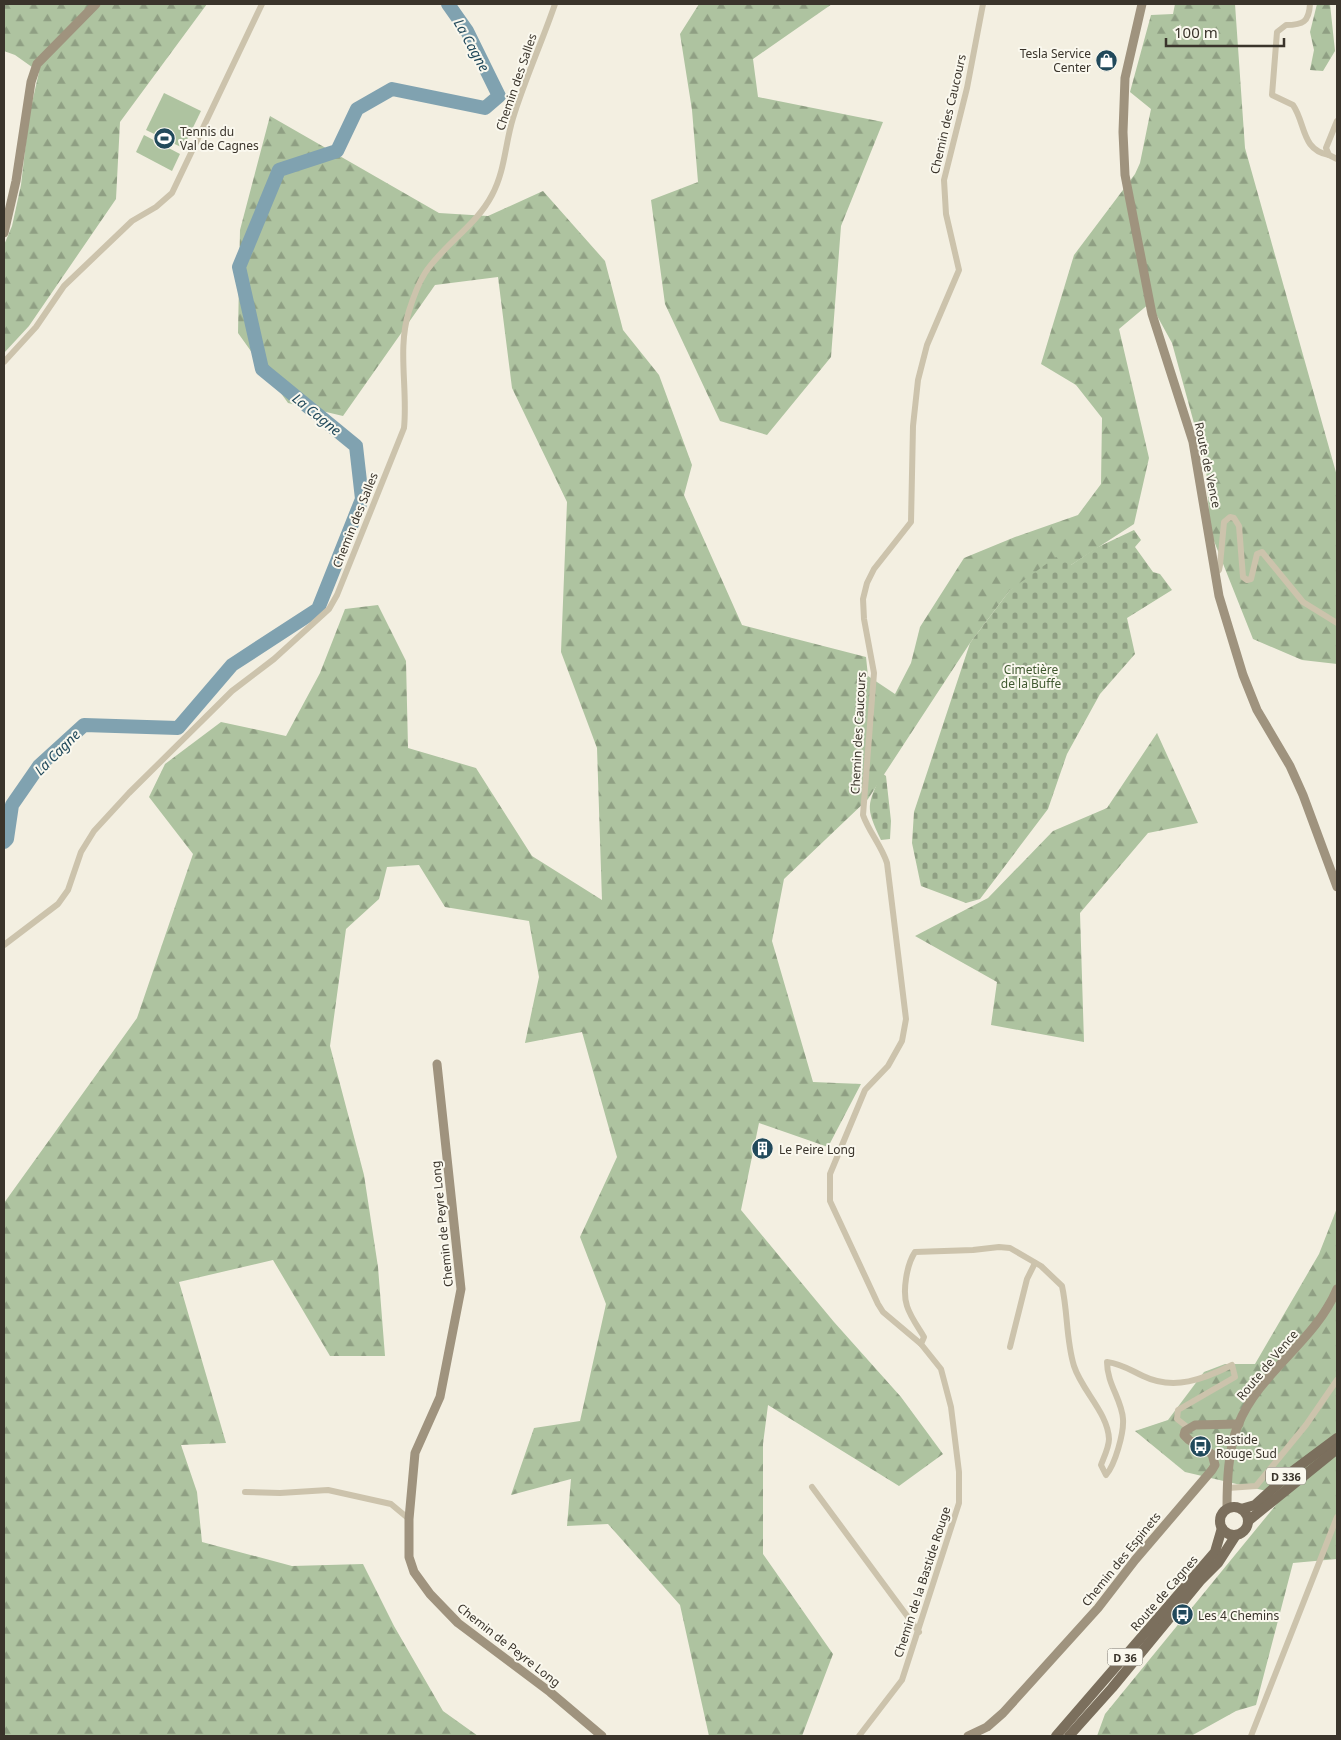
<svg xmlns="http://www.w3.org/2000/svg" width="1341" height="1740" font-family="'Noto Sans',sans-serif">
  <style>
    .green { fill: #aec3a0 }
    .forest { fill: url(#forest-firs) }
    .cemetery { fill: url(#cemetery-stones) }
    .lines { fill: none; stroke-linecap: round; stroke-linejoin: round }
    .river { stroke: #80a2b0; stroke-width: 14 }
    .street { stroke: #ccc3ac; stroke-width: 6 }
    .secondary { stroke: #9f937e; stroke-width: 9 }
    .primary { stroke: #7b6f5d; stroke-width: 10 }
    .labels { text-anchor: middle; dominant-baseline: central; stroke-width: 4; stroke-linejoin: round; paint-order: stroke }
    .shield { fill: #faf8ee; stroke: #746f66; stroke-width: 1 }
    .shield-label { font-size: 11px; font-weight: bold; fill: #3a342b }
    .poi-label { font-size: 12px; fill: #3a342b; stroke: #faf8ee; text-anchor: start }
    .street-label { font-size: 12px; fill: #3a342b; stroke: #faf8ee }
    .park-label { font-size: 12px; fill: #3f582f; stroke: #faf8ee }
    .water-label { font-size: 14px; font-style: italic; fill: #21495b; stroke: #faf8ee }
  </style>
  <defs>
    <pattern id="forest-firs" width="22" height="20" patternUnits="userSpaceOnUse" patternTransform="scale(1.25)"><rect width="22" height="20" fill="#aec3a0"/><path d="M5 1l3.5 6h-7zM16 11l3.5 6h-7z" fill="#8f9f83"/></pattern>
    <pattern id="cemetery-stones" width="16" height="16" patternUnits="userSpaceOnUse" patternTransform="scale(1.25)"><rect width="16" height="16" fill="#aec3a0"/><path d="M2 7V4a2 2 0 0 1 4 0v3zM10 15v-3a2 2 0 0 1 4 0v3z" fill="#8f9f83"/></pattern>
  </defs>
  <rect width="100%" height="100%" fill="#f3efe1"/>
  <!-- green -->
  <g class="green">
    <polygon points="164,93 201,111 183,148 146,130"/>
    <polygon points="144,135 180,154 172,171 136,152"/>
  </g>
  <!-- forest -->
  <g class="forest">
    <polygon points="4,4 207,4 120,122 116,199 29,326 4,353 4,245 12,226 21,185 29,116 39,72 15,55 4,51"/>
    <polygon points="699,4 832,4 753,59 758,97 883,122 841,226 831,357 767,435 720,421 665,304 651,200 698,182 692,110 680,34"/>
    <polygon points="1175,4 1235,4 1245,148 1337,476 1337,664 1302,660 1253,639 1210,531 1206,467 1172,343 1150,303 1119,329 1149,458 1134,524 1071,565 1010,590 970,643 868,799 784,879 772,941 813,1082 861,1084 828,1147 759,1123 741,1210 834,1322 901,1397 943,1454 899,1486 768,1405 763,1444 763,1554 833,1654 802,1736 709,1736 680,1605 608,1524 567,1526 571,1479 511,1495 534,1428 580,1421 606,1304 580,1237 617,1157 582,1032 525,1043 539,977 529,921 445,907 419,865 387,867 379,899 346,929 330,1046 364,1175 378,1267 385,1356 330,1356 273,1260 179,1282 226,1443 181,1445 197,1492 202,1542 292,1566 363,1564 394,1626 443,1711 478,1736 4,1736 4,1203 137,1018 193,854 149,797 165,764 221,722 286,736 320,673 345,609 378,605 406,661 408,748 476,768 532,856 602,900 597,748 561,652 567,502 512,388 498,277 435,285 343,416 288,403 238,333 240,230 270,116 439,213 488,216 543,191 605,261 623,330 659,375 692,465 684,495 742,625 866,657 868,676 895,694 911,663 920,627 964,558 1015,537 1078,515 1101,484 1102,418 1076,385 1041,364 1074,255 1135,174 1140,163 1151,109 1130,92 1151,15 1173,14"/>
    <polygon points="1317,4 1330,4 1335,51 1323,71 1310,70 1314,50 1310,32"/>
    <polygon points="1157,733 1198,823 1148,833 1080,913 1084,1042 991,1025 997,982 915,936 988,898 1053,831 1107,808"/>
    <polygon points="1337,1208 1337,1559 1293,1563 1256,1705 1236,1711 1191,1736 1097,1736 1105,1714 1284,1495 1185,1472 1135,1431 1168,1420 1204,1372 1225,1364 1255,1364 1319,1254"/>
  </g>
  <!-- cemetery -->
  <g class="cemetery">
    <polygon points="1134,530 1141,540 1135,547 1153,572 1160,574 1172,590 1127,618 1135,654 1100,694 1067,754 1048,809 980,899 966,903 921,886 912,843 914,812 970,643 1010,590 1056,557 1071,565 1096,548"/>
    <path d="M882,773L886,776L891,821L890,839L881,840C865,806 867,806 882,773Z"/>
  </g>
  <g class="lines">
    <!-- river -->
    <polyline class="river" points="4,842 7,839 12,805 39,766 84,725 178,728 232,665 318,609 362,499 356,446 262,369 239,267 279,170 337,151 357,109 392,89 485,108 499,96 467,31 448,4"/>
    <!-- street -->
    <g class="street">
      <path d="M1310,4C1309,22 1303,25 1286,25L1277,32L1272,95L1293,105C1306,124 1301,150 1329,155"/>
      <polyline points="1337,121 1326,148 1329,155 1337,159"/>
      <polyline points="4,362 36,327 64,286 132,221 156,207 172,193 262,4"/>
      <polyline points="1215,573 1219,570 1220,565 1224,522 1230,517 1234,518 1239,526 1243,577 1247,580 1251,579 1257,554 1262,552 1303,602 1337,623"/>
      <path d="M4,945L58,904L68,890L81,852L94,831L129,793L232,691L274,659L329,609L337,595L404,428C408,389 397,349 409,311C413,298 418,284 425,273C444,244 476,226 492,195C505,171 505,144 513,118C525,79 542,42 555,4"/>
      <path d="M921,1344L883,1312L878,1304L830,1201V1174L865,1090L888,1066L902,1041L906,1019L887,863C881,845 869,832 863,815L874,673L864,619L863,599L867,583L874,569L911,522L913,426L918,380L927,345L959,270L946,214L944,180L967,88L983,4"/>
      <polyline points="1010,1347 1027,1279 1035,1263"/>
      <polyline points="812,1487 919,1632"/>
      <polyline points="1228,1488 1256,1486 1306,1425 1337,1380"/>
      <polyline points="245,1492 280,1493 328,1490 391,1504 409,1519"/>
      <path d="M859,1736L902,1680L959,1503V1472L951,1407L941,1369L921,1344L924,1337C918,1327 910,1316 907,1306C902,1291 907,1264 915,1252L973,1250L999,1247L1010,1248L1041,1266L1062,1286C1068,1313 1066,1340 1074,1366C1082,1391 1108,1413 1109,1439C1109,1447 1104,1457 1101,1465L1106,1475C1115,1465 1124,1433 1123,1419C1122,1400 1107,1384 1107,1362C1122,1364 1130,1370 1143,1376C1174,1391 1204,1379 1232,1365L1235,1377L1178,1410L1177,1419L1186,1426L1185,1431"/>
      <polyline points="1251,1736 1337,1517"/>
    </g>
    <!-- secondary -->
    <g class="secondary">
      <polyline points="1142,4 1125,78 1123,132 1125,175 1152,314 1193,442 1219,596 1243,675 1257,710 1290,766 1303,795 1337,887"/>
      <polyline points="4,233 16,181 31,82 37,64 96,4"/>
      <polyline points="437,1064 461,1289 440,1397 415,1453 409,1519 409,1557 414,1572 430,1594 458,1623 550,1692 602,1736"/>
      <path d="M1227,1509C1227,1482 1228,1450 1238,1425C1259,1372 1315,1342 1337,1289"/>
      <polyline points="968,1736 987,1727 1003,1713 1098,1608 1135,1560 1212,1470 1215,1465 1212,1454 1189,1440 1184,1435 1185,1431 1195,1425 1239,1424"/>
    </g>
    <!-- primary -->
    <g class="primary">
      <circle cx="1234" cy="1521" r="14"/>
      <polyline points="1241,1509 1255,1505 1290,1473 1337,1438"/>
      <polyline points="1248,1521 1337,1449"/>
      <polyline points="1056,1736 1215,1552 1222,1528"/>
      <polyline points="1069,1736 1112,1688 1200,1581 1218,1563 1236,1535"/>
    </g>
  </g>
  <!-- icons -->
  <defs>
    <symbol id="shop-disc" viewBox="-11 -11 22 22"><circle r="9.5" fill="#21495b" stroke="#faf8ee"/><path d="M-5-2.5h2.3a2.7 3.5 0 0 1 5.4 0H5L5.5 6h-11ZM-1.5-2.5h3a1.5 2.3 0 0 0-3 0Z" fill="#fff"/></symbol>
    <symbol id="stadium-disc" viewBox="-11 -11 22 22"><circle r="9.5" fill="#21495b" stroke="#faf8ee"/><path d="M0-5a6.5 5 0 1 0 0 10a6.5 5 0 1 0 0-10ZM-3.5-1.8h7v3.6h-7Z" fill="#fff"/></symbol>
    <symbol id="building-disc" viewBox="-11 -11 22 22"><circle r="9.5" fill="#21495b" stroke="#faf8ee"/><path d="M-4-6H4V6H1V3H-1V6H-4ZM-2.5-4.3h1.7v1.8h-1.7ZM.8-4.3h1.7v1.8H.8ZM-2.5-1h1.7V.8h-1.7ZM.8-1h1.7V.8H.8Z" fill="#fff"/></symbol>
    <symbol id="bus-disc" viewBox="-11 -11 22 22"><circle r="9.5" fill="#21495b" stroke="#faf8ee"/><path d="M-5-6H5V4H4V6H2V4H-2V6H-4V4H-5ZM-3.5-4V0h7V-4ZM-3.5 1.2v1.5H-2V1.2ZM2 1.2v1.5H3.5V1.2Z" fill="#fff"/></symbol>
  </defs>
  <g fill-rule="evenodd">
    <use href="#shop-disc" x="1094" y="48" width="25" height="25"/>
    <use href="#stadium-disc" x="152" y="126" width="25" height="25"/>
    <use href="#building-disc" x="750" y="1136" width="25" height="25"/>
    <use href="#bus-disc" x="1188" y="1434" width="25" height="25"/>
    <use href="#bus-disc" x="1170" y="1602" width="25" height="25"/>
  </g>
  <g class="labels">
    <!-- shield labels -->
    <g class="shield">
      <rect x="1266" y="1467.5" width="40" height="17" rx="4"/>
      <rect x="1107.5" y="1648.5" width="35" height="17" rx="4"/>
    </g>
    <g class="shield-label">
      <text x="1286" y="1476">D 336</text>
      <text x="1125" y="1657">D 36</text>
    </g>
    <!-- poi labels -->
    <g class="poi-label">
      <text x="1091" y="53" text-anchor="end">Tesla Service<tspan x="1091" dy="14">Center</tspan></text>
      <text x="180" y="131">Tennis du<tspan x="180" dy="14">Val de Cagnes</tspan></text>
      <text x="779" y="1149">Le Peire Long</text>
      <text x="1216" y="1439">Bastide<tspan x="1216" dy="14">Rouge Sud</tspan></text>
      <text x="1198" y="1615">Les 4 Chemins</text>
    </g>
    <!-- street labels -->
    <g class="street-label">
      <text transform="translate(516 82) rotate(-71)">Chemin des Salles</text>
      <text transform="translate(948 114) rotate(-77)">Chemin des Caucours</text>
      <text transform="translate(1208 465) rotate(78)">Route de Vence</text>
      <text transform="translate(355 520) rotate(-68)">Chemin des Salles</text>
      <text transform="translate(858 733) rotate(-87)">Chemin des Caucours</text>
      <text transform="translate(442 1224) rotate(-96)">Chemin de Peyre Long</text>
      <text transform="translate(1267 1365) rotate(-50)">Route de Vence</text>
      <text transform="translate(1121 1559) rotate(-51)">Chemin des Espinets</text>
      <text transform="translate(922 1582) rotate(-72)">Chemin de la Bastide Rouge</text>
      <text transform="translate(1164 1593) rotate(-49)">Route de Cagnes</text>
      <text transform="translate(509 1645) rotate(38)">Chemin de Peyre Long</text>
    </g>
    <!-- park labels -->
    <g class="park-label">
      <text x="1031" y="669">Cimetière<tspan x="1031" dy="14">de la Buffe</tspan></text>
    </g>
    <!-- water labels -->
    <g class="water-label">
      <text transform="translate(472 45) rotate(61)">La Cagne</text>
      <text transform="translate(317 414) rotate(39)">La Cagne</text>
      <text transform="translate(57 752) rotate(-45)">La Cagne</text>
    </g>
  </g>
  <!-- border -->
  <rect width="1341" height="1740" fill="none" stroke="#3a342b" stroke-width="10"/>
  <!-- scale -->
  <path d="M1166 38v8h118v-8" fill="none" stroke="#3a342b" stroke-width="2.5"/>
  <text x="1174" y="38" font-size="15" fill="#3a342b" stroke="#faf8ee" stroke-width="4" paint-order="stroke">100 m</text>
</svg>
